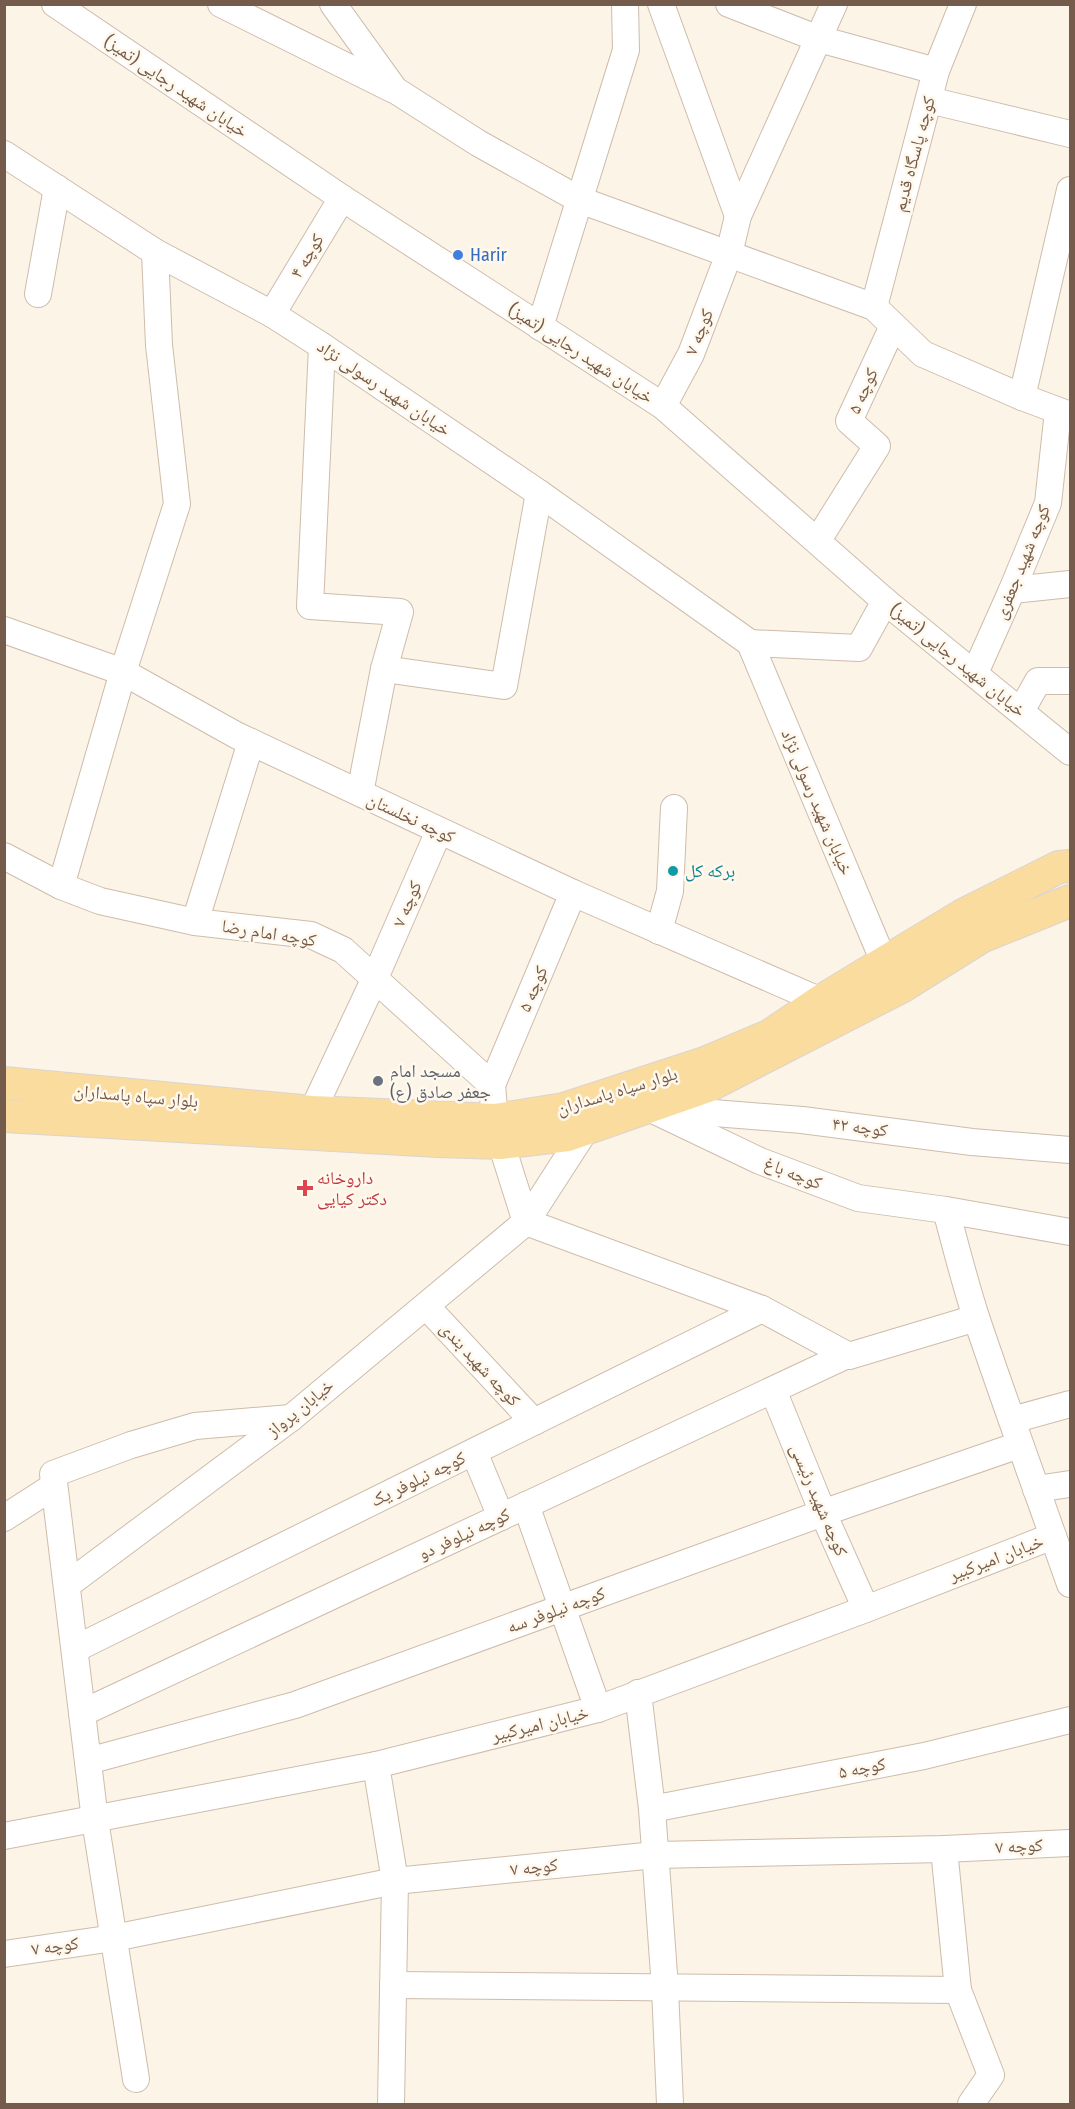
<svg xmlns="http://www.w3.org/2000/svg" width="1075" height="2109" font-family="'Fira Sans Condensed','Noto Naskh Arabic',sans-serif">
  <style>
    .lines { fill: none; stroke-linecap: round; stroke-linejoin: round }
    .minor-casing { stroke: #cebcac; stroke-width: 28 }
    .major-casing { stroke: #dbd4d0; stroke-width: 34 }
    .minor { stroke: #fff; stroke-width: 26 }
    .major { stroke: #fadc9f; stroke-width: 32 }
    .shop-dot { fill: #3f7fe0; stroke: #fff8ec; stroke-width: 2 }
    .culture-dot { fill: #0f9aa8; stroke: #fff8ec; stroke-width: 2 }
    .worship-dot { fill: #6b7280; stroke: #fff8ec; stroke-width: 2 }
    .health-dot { fill: #e0444e; stroke: #fff8ec; stroke-width: 2 }
    .labels { text-anchor: middle; dominant-baseline: central; stroke-width: 5; stroke-linejoin: round; paint-order: stroke }
    .street-label { font-size: 18px; fill: #755b4b; stroke: #fff8ec }
    .shop-label { font-size: 18px; fill: #366cbe; stroke: #fff8ec; text-anchor: start }
    .culture-label { font-size: 18px; fill: #0d838f; stroke: #fff8ec; text-anchor: start }
    .worship-label { font-size: 18px; fill: #5b616d; stroke: #fff8ec; text-anchor: start }
    .health-label { font-size: 18px; fill: #be3a42; stroke: #fff8ec; text-anchor: start }
  </style>
  <rect width="100%" height="100%" fill="#fcf4e6"/>
  <g class="lines">
    <defs>
      <g id="minor">
        <polyline points="55,4 342,198 663,406 885,601 1070,752"/>
        <polyline points="221,4 392,89"/>
        <polyline points="333,4 395,90 478,143 580,200 874,307 923,354 1022,397 1070,415"/>
        <polyline points="661,4 738,216"/>
        <polyline points="729,4 819,39 936,71"/>
        <polyline points="929,100 1070,134"/>
        <polyline points="4,154 155,252 272,314 322,346 539,493 750,643 884,962"/>
        <polyline points="38,294 57,188"/>
        <polyline points="874,307 936,71 963,4"/>
        <polyline points="272,314 342,198"/>
        <polyline points="540,327 626,50 625,4"/>
        <polyline points="322,346 310,606 400,612 384,669"/>
        <polyline points="1022,397 1070,190"/>
        <polyline points="663,406 691,354 729,254 738,216 834,4"/>
        <polyline points="818,540 877,446 849,421 893,326"/>
        <polyline points="1012,590 1070,584"/>
        <polyline points="4,630 123,672 236,735 573,893 821,1001"/>
        <polyline points="750,643 859,648 885,601"/>
        <polyline points="975,673 1012,590 1048,503 1058,411"/>
        <polyline points="1021,711 1038,681 1070,681"/>
        <polyline points="360,793 384,669 504,686 539,493"/>
        <polyline points="4,856 61,886 100,901 195,922 311,935 343,950 492,1085 495,1120"/>
        <polyline points="61,886 123,672 177,504 159,345 155,252"/>
        <polyline points="195,922 251,742"/>
        <polyline points="659,931 670,891 674,808"/>
        <polyline points="492,1085 573,893"/>
        <polyline points="649,1108 760,1161 858,1198 946,1210 1070,1232"/>
        <polyline points="664,1109 802,1120 972,1142 1070,1150"/>
        <polyline points="312,1112 375,978 439,831"/>
        <polyline points="501,1143 526,1222"/>
        <path d="M946,1210C956,1247 965,1284 977,1320C1007,1409 1039,1496 1070,1584"/>
        <polyline points="526,1222 762,1309 849,1356 976,1318"/>
        <polyline points="426,1306 534,1422"/>
        <polyline points="773,1390 823,1513 866,1609"/>
        <polyline points="1012,1420 1070,1404"/>
        <polyline points="474,1452 501,1517"/>
        <polyline points="1036,1489 1070,1484"/>
        <polyline points="526,1505 598,1709"/>
        <polyline points="4,1518 54,1486"/>
        <polyline points="67,1585 291,1418 526,1222 586,1129"/>
        <polyline points="75,1649 762,1309"/>
        <polyline points="638,1693 652,1809 665,1988 670,2104"/>
        <polyline points="82,1713 847,1355"/>
        <polyline points="88,1761 295,1705 831,1510 1019,1445"/>
        <polyline points="376,1765 395,1881 391,2104"/>
        <polyline points="652,1809 924,1756 1070,1720"/>
        <polyline points="4,1836 376,1765 598,1709 866,1609 1053,1536"/>
        <polyline points="944,1849 958,1990 991,2075 971,2104"/>
        <polyline points="4,1954 114,1938 395,1881 655,1855 944,1849 1070,1843"/>
        <polyline points="393,1985 958,1990"/>
        <polyline points="136,2079 95,1820 53,1474 131,1445 195,1426 291,1418"/>
      </g>
      <g id="major">
        <polyline points="4,1083 312,1112 495,1120 564,1109 705,1063 769,1036 821,1001 963,915 1059,867 1070,866"/>
        <polyline points="4,1116 438,1141 501,1143 568,1135 708,1086 901,987 981,937 1070,901"/>
      </g>
    </defs>
    <!-- minor casing -->
    <use href="#minor" class="minor-casing"/>
    <!-- major casing -->
    <use href="#major" class="major-casing"/>
    <!-- minor -->
    <use href="#minor" class="minor"/>
    <!-- major -->
    <use href="#major" class="major"/>
  </g>
  <!-- markers -->
  <circle class="shop-dot" cx="458" cy="255" r="6"/>
  <circle class="culture-dot" cx="673" cy="871" r="6"/>
  <circle class="worship-dot" cx="378" cy="1081" r="6"/>
  <path class="health-dot" d="M302 1179h6v6h6v6h-6v6h-6v-6h-6v-6h6z"/>
  <g class="labels">
    <!-- street labels -->
    <g class="street-label">
      <text transform="translate(176 86) rotate(34)">خیابان شهید رجایی (تمیز)</text>
      <text transform="translate(914 154) rotate(-75)">کوچه پاسگاه قدیم</text>
      <text transform="translate(307 256) rotate(-59)">کوچه ۴</text>
      <text transform="translate(699 332) rotate(-68)">کوچه ۷</text>
      <text transform="translate(581 353) rotate(33)">خیابان شهید رجایی (تمیز)</text>
      <text transform="translate(384 388) rotate(34)">خیابان شهید رسولی نژاد</text>
      <text transform="translate(863 391) rotate(-66)">کوچه ۵</text>
      <text transform="translate(1022 562) rotate(-68)">کوچه شهید جعفری</text>
      <text transform="translate(958 660) rotate(39)">خیابان شهید رجایی (تمیز)</text>
      <text transform="translate(817 802) rotate(67)">خیابان شهید رسولی نژاد</text>
      <text transform="translate(411 818) rotate(25)">کوچه نخلستان</text>
      <text transform="translate(407 904) rotate(-67)">کوچه ۷</text>
      <text transform="translate(269 933) rotate(9)">کوچه امام رضا</text>
      <text transform="translate(533 989) rotate(-67)">کوچه ۵</text>
      <text transform="translate(617 1091) rotate(-17)">بلوار سپاه پاسداران</text>
      <text transform="translate(136 1096) rotate(5)">بلوار سپاه پاسداران</text>
      <text transform="translate(860 1127) rotate(7)">کوچه ۴۲</text>
      <text transform="translate(793 1173) rotate(21)">کوچه باغ</text>
      <text transform="translate(480 1364) rotate(47)">کوچه شهید بندی</text>
      <text transform="translate(300 1408) rotate(-39)">خیابان پرواز</text>
      <text transform="translate(418 1479) rotate(-26)">کوچه نیلوفر یک</text>
      <text transform="translate(819 1500) rotate(67)">کوچه شهید رئیسی</text>
      <text transform="translate(464 1534) rotate(-25)">کوچه نیلوفر دو</text>
      <text transform="translate(996 1558) rotate(-21)">خیابان امیرکبیر</text>
      <text transform="translate(556 1610) rotate(-20)">کوچه نیلوفر سه</text>
      <text transform="translate(540 1724) rotate(-14)">خیابان امیرکبیر</text>
      <text transform="translate(862 1768) rotate(-11)">کوچه ۵</text>
      <text transform="translate(1019 1846) rotate(-3)">کوچه ۷</text>
      <text transform="translate(534 1867) rotate(-6)">کوچه ۷</text>
      <text transform="translate(55 1946) rotate(-8)">کوچه ۷</text>
    </g>
    <!-- shop labels -->
    <g class="shop-label">
      <text x="470" y="255">Harir</text>
    </g>
    <!-- culture labels -->
    <g class="culture-label">
      <text x="685" y="871">برکه کل</text>
    </g>
    <!-- worship labels -->
    <g class="worship-label">
      <text x="390" y="1071">مسجد امام<tspan x="390" dy="21">جعفر صادق (ع)</tspan></text>
    </g>
    <!-- health labels -->
    <g class="health-label">
      <text x="317" y="1178">داروخانه<tspan x="317" dy="21">دکتر کیایی</tspan></text>
    </g>
  </g>
  <!-- border -->
  <rect width="1075" height="2109" fill="none" stroke="#755b4b" stroke-width="12"/>
</svg>
